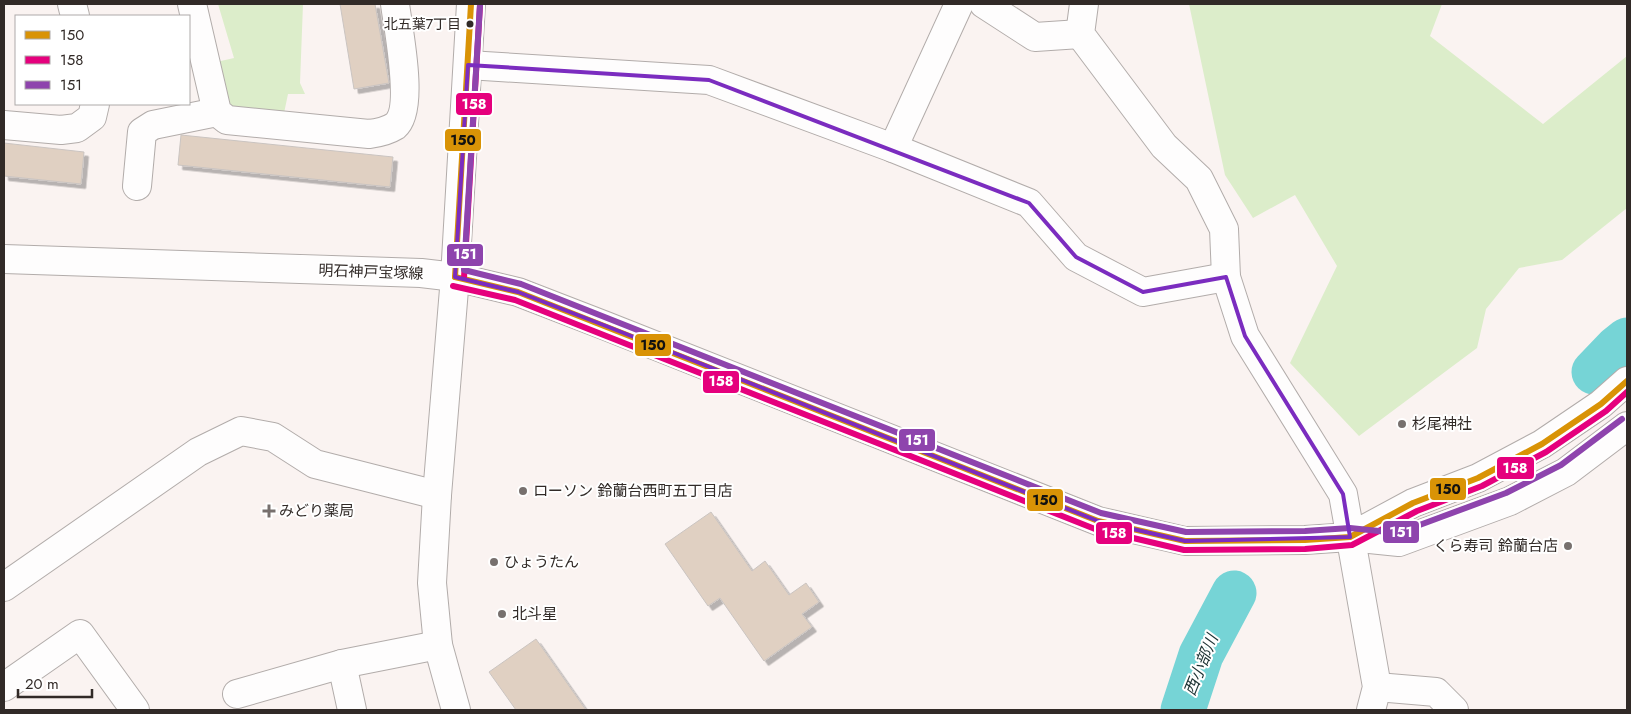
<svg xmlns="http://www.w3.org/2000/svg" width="1631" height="714" font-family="Jost,'Noto Sans JP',sans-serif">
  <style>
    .green { fill: #dcedca }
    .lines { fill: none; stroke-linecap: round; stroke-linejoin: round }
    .river { stroke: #76d4d6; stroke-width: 45 }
    .building { fill: #e0d0c2; stroke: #cac4c1; filter: url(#shadow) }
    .minor-casing { stroke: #b2acaa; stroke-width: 30 }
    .major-casing { stroke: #b2acaa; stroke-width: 30 }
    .minor { stroke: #fefdfd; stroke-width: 28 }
    .major { stroke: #fefdfd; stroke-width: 28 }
    .bus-1-casing { stroke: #fff; stroke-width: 10 }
    .bus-2-casing { stroke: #fff; stroke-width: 10 }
    .bus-3-casing { stroke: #fff; stroke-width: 10 }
    .bus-1 { stroke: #d99306; stroke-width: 6 }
    .bus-2 { stroke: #e5007d; stroke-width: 6 }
    .bus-3 { stroke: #8e44ad; stroke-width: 6 }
    .marked { fill: none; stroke: #7b2cbf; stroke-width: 4; stroke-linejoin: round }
    .bus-dot { fill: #312a27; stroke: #fff; stroke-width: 2 }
    .poi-dot { fill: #77706e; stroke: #fff; stroke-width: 2 }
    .labels { text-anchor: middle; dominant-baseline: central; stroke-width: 4; stroke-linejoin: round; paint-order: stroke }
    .bus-label { font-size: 14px; fill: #312a27; stroke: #fff; text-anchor: end }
    .street-label { font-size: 15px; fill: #312a27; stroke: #fff }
    .poi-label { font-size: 15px; fill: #312a27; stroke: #fff; text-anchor: start }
    .water-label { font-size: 16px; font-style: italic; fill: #1a3031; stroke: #fff }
    .line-badge { stroke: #fff; stroke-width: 2 }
    .badge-label { font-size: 14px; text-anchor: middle; font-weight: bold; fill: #fff }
    .pale-badge-label { font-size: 14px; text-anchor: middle; font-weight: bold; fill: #111 }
  </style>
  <defs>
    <filter id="shadow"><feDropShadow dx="4.5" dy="4.5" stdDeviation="0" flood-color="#0004"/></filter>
  </defs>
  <rect width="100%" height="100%" fill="#faf3f1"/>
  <!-- green -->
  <g class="green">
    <polygon points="218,4 303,4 300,83 305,94 288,94 283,118 232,113 212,63 234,58"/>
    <polygon points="1189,4 1442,4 1430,36 1543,124 1627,56 1627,208 1562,260 1519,268 1486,309 1477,348 1359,436 1290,363 1337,266 1295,195 1253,218 1225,175"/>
  </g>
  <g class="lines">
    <!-- river -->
    <g class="river">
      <polyline points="1594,372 1617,348 1627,340"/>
      <polyline points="1183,710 1201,655 1234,593"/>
    </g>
  </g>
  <!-- building -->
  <g class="building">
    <polygon points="340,4 375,4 389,83 354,89"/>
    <polygon points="181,135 393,157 390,187 178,165"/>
    <polygon points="4,143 84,152 81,184 4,176"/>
    <polygon points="711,512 752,571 765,561 789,595 806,583 819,602 802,614 812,627 764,661 720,598 708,606 665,544"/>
    <polygon points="536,639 586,710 516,710 489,672"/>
  </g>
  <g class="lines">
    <defs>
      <g id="minor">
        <polyline points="72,4 75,16"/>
        <path d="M192,4L217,112L227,120L369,134C378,133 387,131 395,126C415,110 398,28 395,4"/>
        <polyline points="984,4 1035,37 1080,34"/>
        <polyline points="1084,4 1080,34 1164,146 1199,179 1224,229 1226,277 1245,336 1343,494 1377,687 1371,710"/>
        <polyline points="468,65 709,80 893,148 1029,203 1076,257 1143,292 1226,277"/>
        <polyline points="4,125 61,130 77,128 92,117 95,104"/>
        <polyline points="893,148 959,4"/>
        <polyline points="137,186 142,132 153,125 217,112"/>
        <polyline points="4,587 198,452 241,431 273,437 315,464 437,495"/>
        <polyline points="342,664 352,710"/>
        <polyline points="4,687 80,634 135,710"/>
        <polyline points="1377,687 1436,692 1454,710"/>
        <polyline points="237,694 342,664 438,645"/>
        <polyline points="456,710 438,645 432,583 437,495 455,277 471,4"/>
      </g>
      <g id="major">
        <polyline points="4,259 421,273 455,277 518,292 606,326 1098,521 1185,541 1305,540 1350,537 1399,542 1510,501 1566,472 1627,426"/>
        <polyline points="1350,537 1413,503 1478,478 1542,444 1601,404 1627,381"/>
      </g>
    </defs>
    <!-- minor casing -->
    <use href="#minor" class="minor-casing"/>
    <!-- major casing -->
    <use href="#major" class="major-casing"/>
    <!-- minor -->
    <use href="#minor" class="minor"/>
    <!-- major -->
    <use href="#major" class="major"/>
    <defs>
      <g id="bus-1">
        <polyline points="455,277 518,292 1098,521 1185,541 1305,540 1350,537 1413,503 1478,478 1542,444 1601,404 1627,381"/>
        <polyline points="455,277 471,4"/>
      </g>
      <g id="bus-2">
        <polyline points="464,278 480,5"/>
        <polyline points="453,286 515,300 1095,529 1184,550 1305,549 1352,545 1417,511 1482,486 1546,452 1606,411 1627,392"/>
      </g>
      <polyline id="bus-3" points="480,5 464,270 521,284 1101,513 1186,532 1305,531 1350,528 1398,533 1506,493 1561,465 1622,419"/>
    </defs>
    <!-- bus-1 casing -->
    <use href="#bus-1" class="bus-1-casing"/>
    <!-- bus-2 casing -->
    <use href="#bus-2" class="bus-2-casing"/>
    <!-- bus-3 casing -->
    <use href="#bus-3" class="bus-3-casing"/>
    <!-- bus-1 -->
    <use href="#bus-1" class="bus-1"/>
    <!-- bus-2 -->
    <use href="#bus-2" class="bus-2"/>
    <!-- bus-3 -->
    <use href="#bus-3" class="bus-3"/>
  </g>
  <!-- marked area -->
  <path class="marked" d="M468,65L709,80L1029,203L1076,257L1143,292L1226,277L1245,336L1343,494L1350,537L1185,541L1098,521L606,326L518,292L455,277Z"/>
  <!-- markers -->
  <circle class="bus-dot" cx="470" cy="24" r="4.5"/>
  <g class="poi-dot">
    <circle cx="1402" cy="424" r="5"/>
    <circle cx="523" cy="491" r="5"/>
    <path d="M266.5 503.5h5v5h5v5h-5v5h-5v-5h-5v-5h5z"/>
    <circle cx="1568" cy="546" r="5"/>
    <circle cx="494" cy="562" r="5"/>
    <circle cx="502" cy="614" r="5"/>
  </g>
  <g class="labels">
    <!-- bus labels -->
    <g class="bus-label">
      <text x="461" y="24">北五葉7丁目</text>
    </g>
    <!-- street labels -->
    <g class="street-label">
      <text transform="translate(371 272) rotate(2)">明石神戸宝塚線</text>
    </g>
    <!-- poi labels -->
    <g class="poi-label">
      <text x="1412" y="424">杉尾神社</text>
      <text x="533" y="491">ローソン 鈴蘭台西町五丁目店</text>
      <text x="279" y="511">みどり薬局</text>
      <text x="1558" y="546" text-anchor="end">くら寿司 鈴蘭台店</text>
      <text x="504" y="562">ひょうたん</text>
      <text x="512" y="614">北斗星</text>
    </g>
    <!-- water labels -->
    <g class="water-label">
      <text transform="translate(1201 665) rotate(-68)">西小部川</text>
    </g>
  </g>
  <g class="line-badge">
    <rect x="455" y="92" width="38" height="24" rx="5" fill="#e5007d"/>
    <rect x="444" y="128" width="38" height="24" rx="5" fill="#d99306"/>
    <rect x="446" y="243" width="38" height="24" rx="5" fill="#8e44ad"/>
    <rect x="634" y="333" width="38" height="24" rx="5" fill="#d99306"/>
    <rect x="702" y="370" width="38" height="24" rx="5" fill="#e5007d"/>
    <rect x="898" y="428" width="38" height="24" rx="5" fill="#8e44ad"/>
    <rect x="1496" y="456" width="39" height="24" rx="5" fill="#e5007d"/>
    <rect x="1429" y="477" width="38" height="24" rx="5" fill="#d99306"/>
    <rect x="1026" y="488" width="38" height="24" rx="5" fill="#d99306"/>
    <rect x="1382" y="520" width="38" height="24" rx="5" fill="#8e44ad"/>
    <rect x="1095" y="521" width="38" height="24" rx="5" fill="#e5007d"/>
  </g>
  <g class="badge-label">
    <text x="474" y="109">158</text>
    <text x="465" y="259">151</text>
    <text x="721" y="386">158</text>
    <text x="917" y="445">151</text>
    <text x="1515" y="473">158</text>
    <text x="1401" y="537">151</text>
    <text x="1114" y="538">158</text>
  </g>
  <g class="pale-badge-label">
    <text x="463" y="145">150</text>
    <text x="653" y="350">150</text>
    <text x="1448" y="494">150</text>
    <text x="1045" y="505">150</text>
  </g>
  <!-- border -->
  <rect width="1631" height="714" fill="none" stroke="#312a27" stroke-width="10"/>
  <!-- legend -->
  <rect x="15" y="15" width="175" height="90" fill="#ffffff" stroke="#adaaa9"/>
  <rect x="25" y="31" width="25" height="8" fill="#d99306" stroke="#adaaa9"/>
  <text x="60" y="40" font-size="15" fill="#312a27">150</text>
  <rect x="25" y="56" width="25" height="8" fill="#e5007d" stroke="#adaaa9"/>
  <text x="60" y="65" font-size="15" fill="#312a27">158</text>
  <rect x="25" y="81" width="25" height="8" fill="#8e44ad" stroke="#adaaa9"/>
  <text x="60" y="90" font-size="15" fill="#312a27">151</text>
  <!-- scale -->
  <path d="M18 689v8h74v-8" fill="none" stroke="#312a27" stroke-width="2.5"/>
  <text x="25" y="689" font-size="15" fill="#312a27" stroke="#ffffff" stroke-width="4" paint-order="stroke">20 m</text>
</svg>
